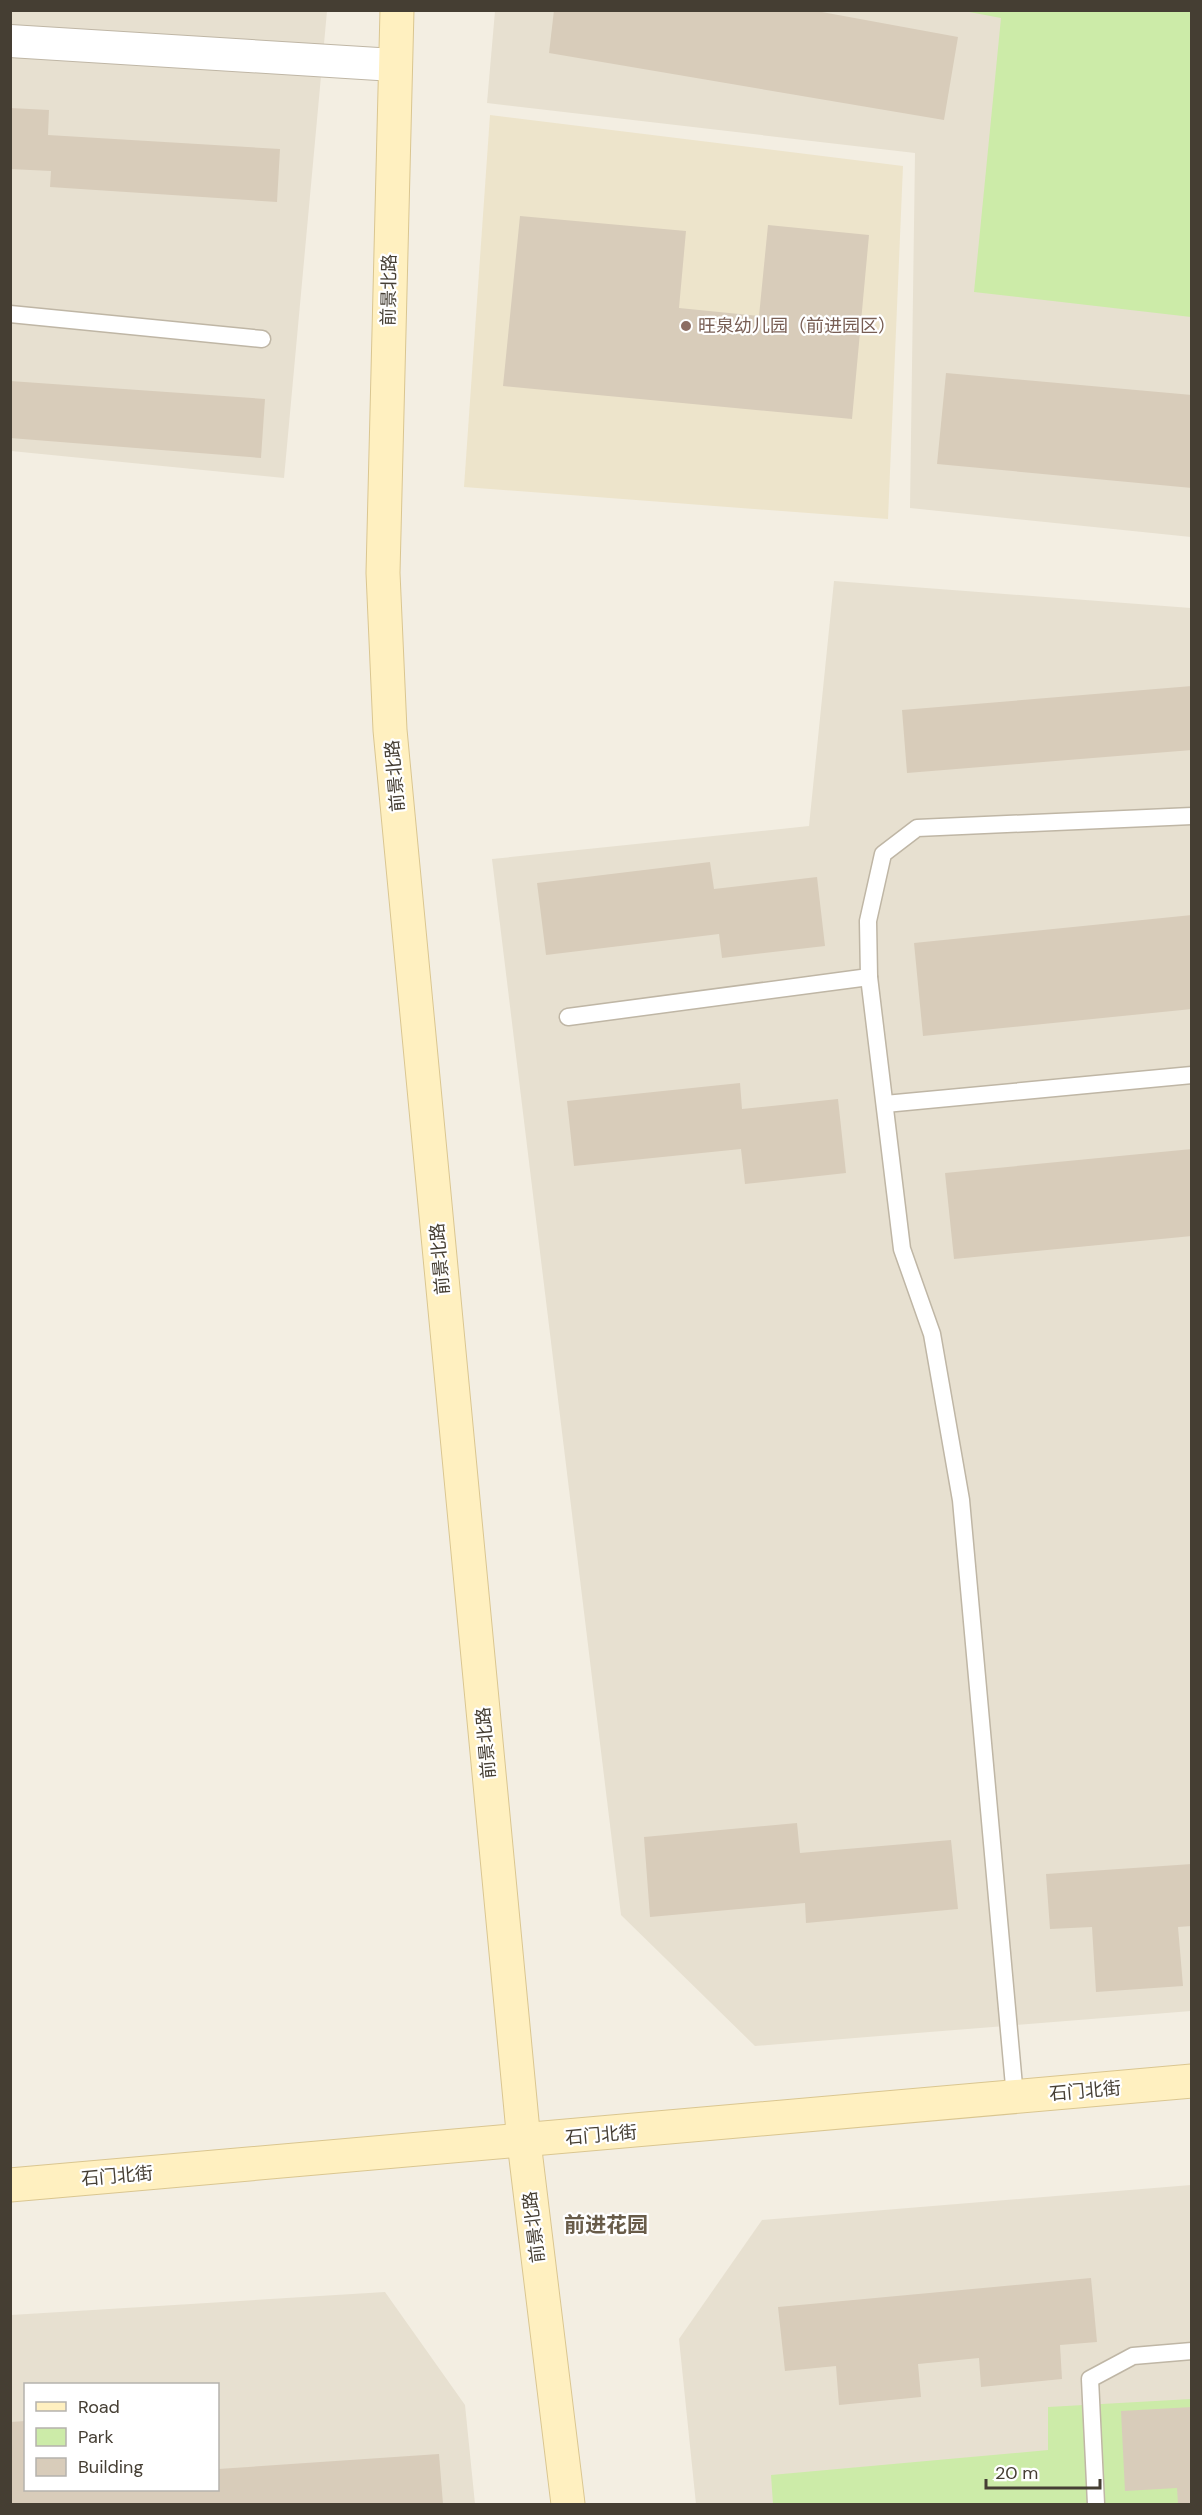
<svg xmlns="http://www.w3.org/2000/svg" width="1202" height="2515" font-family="'DM Sans','Noto Sans SC',sans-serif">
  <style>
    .residential { fill: #e7e0d0; fill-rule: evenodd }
    .education { fill: #ede4cb }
    .green { fill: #cceba8 }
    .building { fill: #d8ccba }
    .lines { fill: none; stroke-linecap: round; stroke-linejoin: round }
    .lane-casing { stroke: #bfb6a5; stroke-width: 19 }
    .street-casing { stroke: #bfb6a5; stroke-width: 34 }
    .secondary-casing { stroke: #dac690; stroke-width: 35 }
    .lane { stroke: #fff; stroke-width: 16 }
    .street { stroke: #fff; stroke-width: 32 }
    .secondary { stroke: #fff0c0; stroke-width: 33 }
    .education-dot { fill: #8d6e63; stroke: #fff; stroke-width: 2 }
    .labels { text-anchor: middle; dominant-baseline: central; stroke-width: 4.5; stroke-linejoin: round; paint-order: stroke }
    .street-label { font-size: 18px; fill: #453e33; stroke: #fff }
    .education-label { font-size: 18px; fill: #785e54; stroke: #fff; text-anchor: start }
    .quarter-label { font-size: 21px; font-weight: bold; fill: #685c49; stroke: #fff }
  </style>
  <rect width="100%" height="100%" fill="#f3eee2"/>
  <!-- residential -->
  <g class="residential">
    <polygon points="10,11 327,11 284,478 11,451"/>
    <polygon points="495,11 1191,11 1191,537 910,508 915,153 487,103"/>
    <polygon points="834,581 1191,608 1191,2011 755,2046 621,1915 492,859 809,826"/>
    <polygon points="1191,2185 1191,2504 696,2504 679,2339 762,2220"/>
    <path d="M385,2292L465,2405L475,2504H11V2315ZM26,2384H218V2490H26Z"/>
  </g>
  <!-- education -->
  <polygon class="education" points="490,115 903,166 888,519 464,487"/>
  <!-- green -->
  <g class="green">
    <polygon points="964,11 1191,11 1191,317 974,292 1001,18"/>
    <polygon points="1191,2399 1191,2504 773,2504 771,2475 1048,2450 1048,2407"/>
  </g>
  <!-- building -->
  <g class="building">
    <polygon points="554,10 811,10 958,37 944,120 549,53"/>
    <polygon points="10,108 49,110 48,135 280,149 277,202 50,187 51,171 10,169"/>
    <polygon points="520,216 686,231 679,308 759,316 768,225 869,235 852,419 503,386"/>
    <polygon points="946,373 1192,395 1192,488 937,464"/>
    <polygon points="10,381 265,399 261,458 10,438"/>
    <polygon points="1192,686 1192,750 907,773 902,710"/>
    <polygon points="710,862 714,889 817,877 825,946 722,958 719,934 546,955 537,883"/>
    <polygon points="1192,915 1192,1009 923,1036 914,943"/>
    <polygon points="740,1083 742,1109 838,1099 846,1173 745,1184 741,1149 574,1166 567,1101"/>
    <polygon points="1192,1149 1192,1236 954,1259 945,1173"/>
    <polygon points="797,1823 800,1853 951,1840 958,1909 806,1923 805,1903 650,1917 644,1837"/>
    <polygon points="1192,1864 1192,1926 1178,1927 1183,1986 1096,1992 1092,1927 1050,1929 1046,1874"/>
    <polygon points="1091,2278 1097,2342 1060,2345 1062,2379 981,2387 979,2358 918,2364 921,2397 839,2405 836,2366 785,2371 778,2307"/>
    <polygon points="1192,2407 1192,2504 1178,2504 1177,2488 1125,2491 1121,2411"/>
    <polygon points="26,2421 26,2490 218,2490 218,2469 439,2454 443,2504 10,2504 10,2422"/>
  </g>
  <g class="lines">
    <defs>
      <g id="lane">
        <polyline points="10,314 262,339"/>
        <polyline points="869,977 902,1249 932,1334 961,1500 1015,2097"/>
        <polyline points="568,1017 869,977 868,921 883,854 917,828 1192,816"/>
        <polyline points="885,1104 1192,1075"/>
        <polyline points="1096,2504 1090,2379 1133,2356 1192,2351"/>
      </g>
      <polyline id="street" points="10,41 394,65"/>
      <g id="secondary">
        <polyline points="397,10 383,573 390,730 524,2142 568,2504"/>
        <polyline points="10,2185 1192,2081"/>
      </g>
    </defs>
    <!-- lane casing -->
    <use href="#lane" class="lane-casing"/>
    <!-- street casing -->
    <use href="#street" class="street-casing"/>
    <!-- secondary casing -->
    <use href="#secondary" class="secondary-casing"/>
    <!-- lane -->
    <use href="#lane" class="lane"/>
    <!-- street -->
    <use href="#street" class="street"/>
    <!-- secondary -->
    <use href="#secondary" class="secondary"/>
  </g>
  <!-- markers -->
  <circle class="education-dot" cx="686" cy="326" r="6"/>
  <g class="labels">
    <!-- street labels -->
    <g class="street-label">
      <text transform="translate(389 290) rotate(-89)">前景北路</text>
      <text transform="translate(395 776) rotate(-95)">前景北路</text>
      <text transform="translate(440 1259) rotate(-95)">前景北路</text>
      <text transform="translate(486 1743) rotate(-95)">前景北路</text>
      <text transform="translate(1085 2091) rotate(-5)">石门北街</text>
      <text transform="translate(601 2135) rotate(-5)">石门北街</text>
      <text transform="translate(117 2176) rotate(-5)">石门北街</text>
      <text transform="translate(534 2227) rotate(-97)">前景北路</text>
    </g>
    <!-- education labels -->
    <g class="education-label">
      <text x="698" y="326">旺泉幼儿园（前进园区）</text>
    </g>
    <!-- quarter labels -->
    <g class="quarter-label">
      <text x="606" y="2225">前进花园</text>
    </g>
  </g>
  <!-- border -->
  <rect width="1202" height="2515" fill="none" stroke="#453e33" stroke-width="24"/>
  <!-- legend -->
  <rect x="24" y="2383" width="195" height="108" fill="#ffffff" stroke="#b5b2ad" stroke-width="1.5"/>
  <rect x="36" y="2402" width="30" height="9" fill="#fff0c0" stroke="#b5b2ad" stroke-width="1.5"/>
  <text x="78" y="2413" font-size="18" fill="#453e33">Road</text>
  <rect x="36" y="2428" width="30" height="18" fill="#cceba8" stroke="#b5b2ad" stroke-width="1.5"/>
  <text x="78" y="2443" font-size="18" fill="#453e33">Park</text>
  <rect x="36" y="2458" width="30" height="18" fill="#d8ccba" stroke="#b5b2ad" stroke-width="1.5"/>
  <text x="78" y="2473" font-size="18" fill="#453e33">Building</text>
  <!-- scale -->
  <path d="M986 2479v9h114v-9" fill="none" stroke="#453e33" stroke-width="3"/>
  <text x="995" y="2479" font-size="18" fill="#453e33" stroke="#ffffff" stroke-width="4.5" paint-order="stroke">20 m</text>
</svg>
